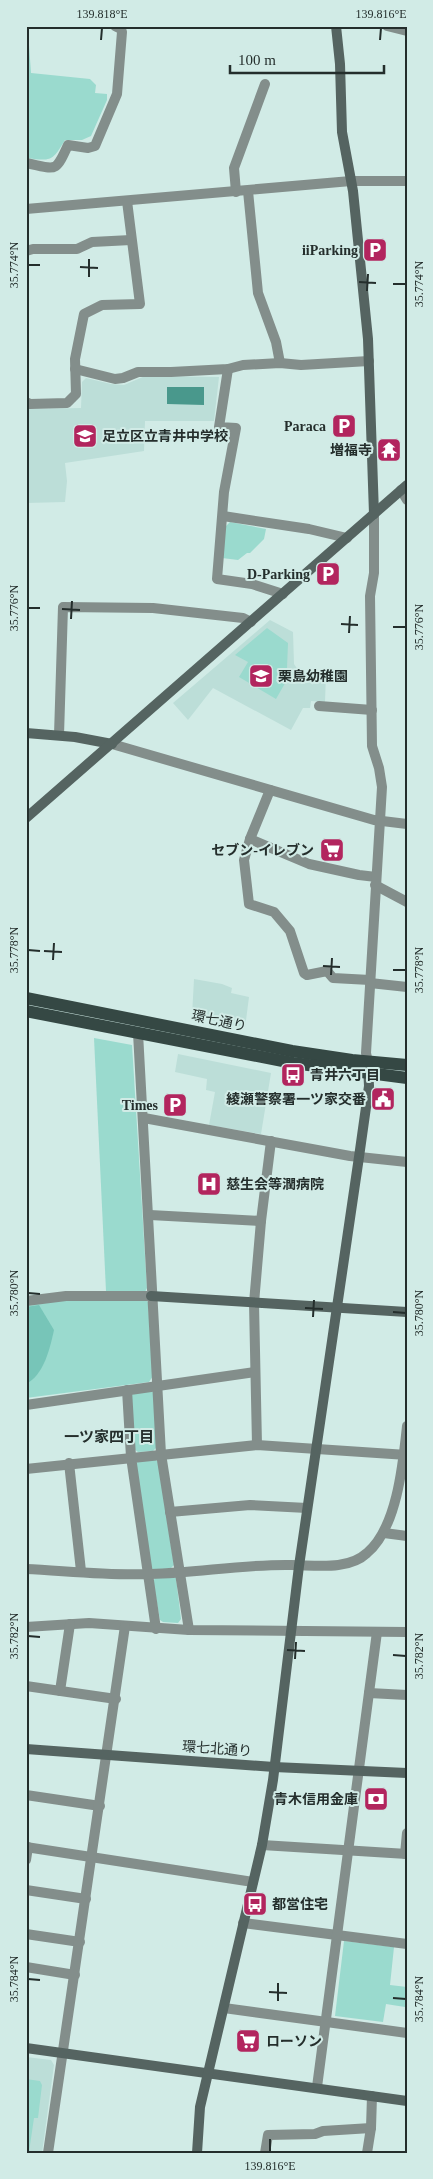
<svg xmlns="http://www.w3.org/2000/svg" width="433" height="2179" font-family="'Times New Roman','Noto Sans JP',serif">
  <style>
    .built { fill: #bcded8 }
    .green { fill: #9adace }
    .forest { fill: #77c5b8 }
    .water { fill: #49988c }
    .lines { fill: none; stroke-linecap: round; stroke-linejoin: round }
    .street { stroke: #838e8b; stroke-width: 10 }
    .secondary { stroke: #556461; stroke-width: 10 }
    .primary { stroke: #354844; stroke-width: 12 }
    .ticks { fill: none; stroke: #242e2c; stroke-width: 2 }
    .labels { text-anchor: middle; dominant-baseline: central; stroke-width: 4; stroke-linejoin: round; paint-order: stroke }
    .poi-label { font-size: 14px; font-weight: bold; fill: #242e2c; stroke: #d1ebe6; text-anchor: end }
    .street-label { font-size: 14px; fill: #242e2c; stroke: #d1ebe6 }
    .neighbourhood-label { font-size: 15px; font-weight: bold; fill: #242e2c; stroke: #d1ebe6 }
    .neatline { fill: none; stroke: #242e2c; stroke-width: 2 }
    .ticks-label { font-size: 12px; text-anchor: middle; fill: #242e2c }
  </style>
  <rect width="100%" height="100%" fill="#d1ebe6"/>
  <!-- built -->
  <g class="built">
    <polygon points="145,376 219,377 214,421 145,421 144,451 65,463 67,481 65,502 26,503 26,409 81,408 82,382 86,378 111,384 124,385"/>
    <polygon points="270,620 293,632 294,664 296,667 302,672 326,674 325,702 311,701 310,708 303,708 291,730 213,688 188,720 173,703"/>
    <polygon points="194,979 222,984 232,988 231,993 249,997 245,1028 192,1016"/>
    <polygon points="178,1054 271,1073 261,1134 209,1125 215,1092 206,1090 207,1079 175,1072"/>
    <polygon points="26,2057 51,2060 54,2065 42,2153 26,2153"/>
  </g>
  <!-- green -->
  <g class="green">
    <path d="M26,45H29L31,73L90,79L96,85L95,93L107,94V100L91,136L82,140H65C52,162 51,161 26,158Z"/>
    <polygon points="230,522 266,529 264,539 250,553 247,553 238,560 222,558 225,527"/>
    <polygon points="267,628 288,643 287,668 296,674 292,680 288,678 276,699 239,677 248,662 235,655"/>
    <polygon points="94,1038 132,1045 147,1288 145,1292 106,1291"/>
    <polygon points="65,1299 145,1299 148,1302 153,1376 149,1382 26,1398 26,1304"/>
    <polygon points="149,1389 154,1393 157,1447 153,1451 138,1452 134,1449 131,1395"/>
    <polygon points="154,1458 158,1462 174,1565 170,1569 155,1571 150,1567 135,1465 139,1460"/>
    <polygon points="156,1577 176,1578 181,1619 178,1623 163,1622 160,1620 153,1581"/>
    <polygon points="344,1941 394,1947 390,1985 407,1987 405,2007 386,2004 383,2022 335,2016"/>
    <polygon points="26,2079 40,2081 42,2085 38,2118 34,2118 29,2152 26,2151"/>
  </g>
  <!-- forest -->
  <path class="forest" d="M39,1305L54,1330C50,1348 44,1375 26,1384V1307Z"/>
  <!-- water -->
  <polygon class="water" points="167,387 204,387 204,405 167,404"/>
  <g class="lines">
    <!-- street -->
    <g class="street">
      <polyline points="387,26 407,31"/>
      <path d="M26,163C56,169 55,174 68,145L88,148L95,146L117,94L122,32L121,29L115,26"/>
      <polyline points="248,191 258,293 276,342 280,363"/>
      <polyline points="236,192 234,168 265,84"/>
      <polyline points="26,209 351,181 407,181"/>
      <polyline points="26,251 33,249 77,249 92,242 131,240"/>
      <polyline points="75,369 115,379 123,378 138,372 171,372 228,369 243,365 280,363 301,365 369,361"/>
      <polyline points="228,369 219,427 236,428 224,492 217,579 252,584 283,594"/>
      <polyline points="26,402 30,404 67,403 76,394 75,359 84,314 102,305 140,304 127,201"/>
      <polyline points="401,490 407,500"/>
      <polyline points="223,516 309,529 347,538"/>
      <polyline points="319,706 372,710"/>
      <polyline points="59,735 63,607 153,608 243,618 251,622"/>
      <polyline points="112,744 374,820 407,824"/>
      <polyline points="270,790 250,839 244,860 249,904 274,912 290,931 304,973 307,975 327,971 333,978 370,980"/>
      <polyline points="250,839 309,864 359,875 376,877"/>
      <polyline points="375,885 407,902"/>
      <polyline points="370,983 407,987"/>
      <polyline points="138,1033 161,1454 189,1630"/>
      <polyline points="368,1062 366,1053 382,787 379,768 372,746 370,596 374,573 374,514"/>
      <polyline points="144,1118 350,1156 407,1162"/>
      <polyline points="150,1215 261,1221"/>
      <polyline points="26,1301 66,1296 151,1296"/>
      <polyline points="127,1390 131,1457 156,1629"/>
      <polyline points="26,1405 255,1372"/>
      <polyline points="257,1445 254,1303 261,1221 271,1141"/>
      <polyline points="69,1463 81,1571"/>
      <polyline points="26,1469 257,1445 407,1455"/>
      <polyline points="170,1512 250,1505 307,1508"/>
      <polyline points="384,1533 407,1536"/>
      <path d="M26,1569C67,1571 110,1576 151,1574C197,1573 244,1564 291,1565C314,1565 348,1571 367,1553C397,1528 403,1464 407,1426"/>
      <polyline points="26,1627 89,1623 189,1630 407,1632"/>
      <polyline points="26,1686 116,1699"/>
      <polyline points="60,1691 70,1624"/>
      <polyline points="369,1693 407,1695"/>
      <polyline points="26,1795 100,1806"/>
      <polyline points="262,1845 407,1854"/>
      <polyline points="26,1847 253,1882"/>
      <polyline points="405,1854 407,1833"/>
      <polyline points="26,1860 28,1847"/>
      <polyline points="26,1890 86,1899"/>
      <polyline points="243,1923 407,1944"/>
      <polyline points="26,1934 80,1942"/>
      <polyline points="26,1967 75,1975"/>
      <polyline points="224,2008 407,2033"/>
      <polyline points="317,2087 377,1632"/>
      <polyline points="48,2153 125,1626"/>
      <polyline points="265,2153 268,2135 315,2134 323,2131 371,2128"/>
      <polyline points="367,2153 371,2128 372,2096"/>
    </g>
    <!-- secondary -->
    <g class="secondary">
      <polyline points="336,26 340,64 342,132 353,191 368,339 374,514"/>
      <polyline points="26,733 75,737 112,744"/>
      <polyline points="26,818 407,485"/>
      <polyline points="151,1296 407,1312"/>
      <polyline points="26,1749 274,1767 407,1773"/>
      <polyline points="26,2048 407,2101"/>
      <polyline points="197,2153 200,2107 262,1845 273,1780 299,1566 359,1157 369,1086 368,1066"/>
    </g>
    <!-- primary -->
    <g class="primary">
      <polyline points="26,998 292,1051 352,1060 407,1065"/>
      <polyline points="26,1011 293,1063 407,1078"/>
    </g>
  </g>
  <!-- ticks -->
  <path class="ticks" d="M101,40L102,28M380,40L381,28M28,265H40M80,267L98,268M89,277V259M359,282L376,283M393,284H406M367,291L368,274M28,608H40M62,609L80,610M71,619L72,601M341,624L358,625M393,627H406M349,633L350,616M28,950L40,951M44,951L62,952M53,960L54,943M323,966L340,967M393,970H406M331,975L332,958M28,1293L40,1294M305,1308L323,1309M393,1312L406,1313M313,1317L314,1300M28,1636L40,1637M287,1650L305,1651M393,1655L406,1656M295,1659L296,1642M28,1979L40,1980M269,1992L287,1993M393,1998L406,1999M278,2001V1983M270,2152V2139"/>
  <!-- icons -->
  <defs>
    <symbol id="parking-square" viewBox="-11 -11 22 22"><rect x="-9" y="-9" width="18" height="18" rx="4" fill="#b2255e" stroke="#d1ebe6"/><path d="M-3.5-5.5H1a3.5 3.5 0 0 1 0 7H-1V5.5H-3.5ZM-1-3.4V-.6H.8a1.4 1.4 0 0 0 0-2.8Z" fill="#fff"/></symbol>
    <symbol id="school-square" viewBox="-11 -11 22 22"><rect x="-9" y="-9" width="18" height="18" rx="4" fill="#b2255e" stroke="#d1ebe6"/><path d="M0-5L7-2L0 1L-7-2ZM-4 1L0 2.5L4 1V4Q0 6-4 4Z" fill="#fff"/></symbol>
    <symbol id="temple-square" viewBox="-11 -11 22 22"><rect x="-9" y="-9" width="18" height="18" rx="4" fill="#b2255e" stroke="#d1ebe6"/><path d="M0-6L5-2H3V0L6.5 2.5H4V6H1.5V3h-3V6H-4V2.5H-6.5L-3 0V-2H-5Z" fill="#fff"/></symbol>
    <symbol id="supermarket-square" viewBox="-11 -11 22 22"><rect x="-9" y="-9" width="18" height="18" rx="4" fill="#b2255e" stroke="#d1ebe6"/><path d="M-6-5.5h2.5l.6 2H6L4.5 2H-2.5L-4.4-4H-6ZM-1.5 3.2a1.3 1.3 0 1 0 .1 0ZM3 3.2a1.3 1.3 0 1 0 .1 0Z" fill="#fff"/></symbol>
    <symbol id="bus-square" viewBox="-11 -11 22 22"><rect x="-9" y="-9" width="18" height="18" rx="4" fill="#b2255e" stroke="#d1ebe6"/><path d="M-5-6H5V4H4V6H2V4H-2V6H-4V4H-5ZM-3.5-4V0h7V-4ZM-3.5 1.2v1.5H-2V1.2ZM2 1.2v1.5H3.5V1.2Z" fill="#fff"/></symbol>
    <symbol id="civic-square" viewBox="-11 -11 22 22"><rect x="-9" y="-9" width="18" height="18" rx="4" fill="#b2255e" stroke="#d1ebe6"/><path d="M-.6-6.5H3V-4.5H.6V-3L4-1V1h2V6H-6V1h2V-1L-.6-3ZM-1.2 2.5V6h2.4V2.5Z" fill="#fff"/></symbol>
    <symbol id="hospital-square" viewBox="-11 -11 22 22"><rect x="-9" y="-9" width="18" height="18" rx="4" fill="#b2255e" stroke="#d1ebe6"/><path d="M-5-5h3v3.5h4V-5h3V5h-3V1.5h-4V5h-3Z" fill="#fff"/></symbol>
    <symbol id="bank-square" viewBox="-11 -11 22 22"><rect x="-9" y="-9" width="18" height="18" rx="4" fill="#b2255e" stroke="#d1ebe6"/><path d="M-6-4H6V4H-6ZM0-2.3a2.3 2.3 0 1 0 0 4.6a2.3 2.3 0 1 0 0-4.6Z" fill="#fff"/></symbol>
  </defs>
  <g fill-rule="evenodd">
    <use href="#parking-square" x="361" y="236" width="28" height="28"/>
    <use href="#parking-square" x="330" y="412" width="28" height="28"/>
    <use href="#school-square" x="71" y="422" width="28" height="28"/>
    <use href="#temple-square" x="375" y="436" width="28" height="28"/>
    <use href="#parking-square" x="314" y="560" width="28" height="28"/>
    <use href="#school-square" x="247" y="662" width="28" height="28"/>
    <use href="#supermarket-square" x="318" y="836" width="28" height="28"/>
    <use href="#bus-square" x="279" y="1061" width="28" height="28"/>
    <use href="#civic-square" x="369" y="1085" width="28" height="28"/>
    <use href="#parking-square" x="161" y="1091" width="28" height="28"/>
    <use href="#hospital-square" x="195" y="1170" width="28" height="28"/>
    <use href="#bank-square" x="362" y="1785" width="28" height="28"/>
    <use href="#bus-square" x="241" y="1890" width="28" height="28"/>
    <use href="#supermarket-square" x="234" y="2027" width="28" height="28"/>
  </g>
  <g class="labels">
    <!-- poi labels -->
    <g class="poi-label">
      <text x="358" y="250">iiParking</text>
      <text x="326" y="426">Paraca</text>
      <text x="102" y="436" text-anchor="start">足立区立青井中学校</text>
      <text x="372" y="450">増福寺</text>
      <text x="310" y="574">D-Parking</text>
      <text x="278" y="676" text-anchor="start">栗島幼稚園</text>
      <text x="314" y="850">セブン-イレブン</text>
      <text x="310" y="1075" text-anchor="start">青井六丁目</text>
      <text x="366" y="1099">綾瀬警察署一ツ家交番</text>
      <text x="158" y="1105">Times</text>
      <text x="226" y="1184" text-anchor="start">慈生会等潤病院</text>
      <text x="358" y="1799">青木信用金庫</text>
      <text x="272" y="1904" text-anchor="start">都営住宅</text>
      <text x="266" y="2041" text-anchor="start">ローソン</text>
    </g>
    <!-- street labels -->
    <g class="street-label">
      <text transform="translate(219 1021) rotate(12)">環七通り</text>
      <text transform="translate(217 1749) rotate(4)">環七北通り</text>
    </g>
    <!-- neighbourhood labels -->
    <g class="neighbourhood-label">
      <text x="109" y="1437">一ツ家四丁目</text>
    </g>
  </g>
  <!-- border -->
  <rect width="433" height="2179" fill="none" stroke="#d1ebe6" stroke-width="55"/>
  <!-- scale -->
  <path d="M230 65v8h154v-8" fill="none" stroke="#242e2c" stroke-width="2.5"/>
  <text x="238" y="65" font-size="15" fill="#242e2c" stroke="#d1ebe6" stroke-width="4" paint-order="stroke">100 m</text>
  <rect x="28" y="28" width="378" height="2124" class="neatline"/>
  <g class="ticks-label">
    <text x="102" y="18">139.818°E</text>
    <text x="381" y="18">139.816°E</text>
    <text transform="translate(14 265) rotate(-90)" y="4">35.774°N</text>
    <text transform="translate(419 284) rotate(-90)" y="4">35.774°N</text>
    <text transform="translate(14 608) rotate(-90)" y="4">35.776°N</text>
    <text transform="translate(419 627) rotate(-90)" y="4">35.776°N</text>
    <text transform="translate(14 950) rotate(-90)" y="4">35.778°N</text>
    <text transform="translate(419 970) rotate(-90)" y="4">35.778°N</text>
    <text transform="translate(14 1293) rotate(-90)" y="4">35.780°N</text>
    <text transform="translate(419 1313) rotate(-90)" y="4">35.780°N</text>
    <text transform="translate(14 1636) rotate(-90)" y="4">35.782°N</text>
    <text transform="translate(419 1656) rotate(-90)" y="4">35.782°N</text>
    <text transform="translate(14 1979) rotate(-90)" y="4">35.784°N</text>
    <text transform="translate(419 1999) rotate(-90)" y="4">35.784°N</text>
    <text x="270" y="2170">139.816°E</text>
  </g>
</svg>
